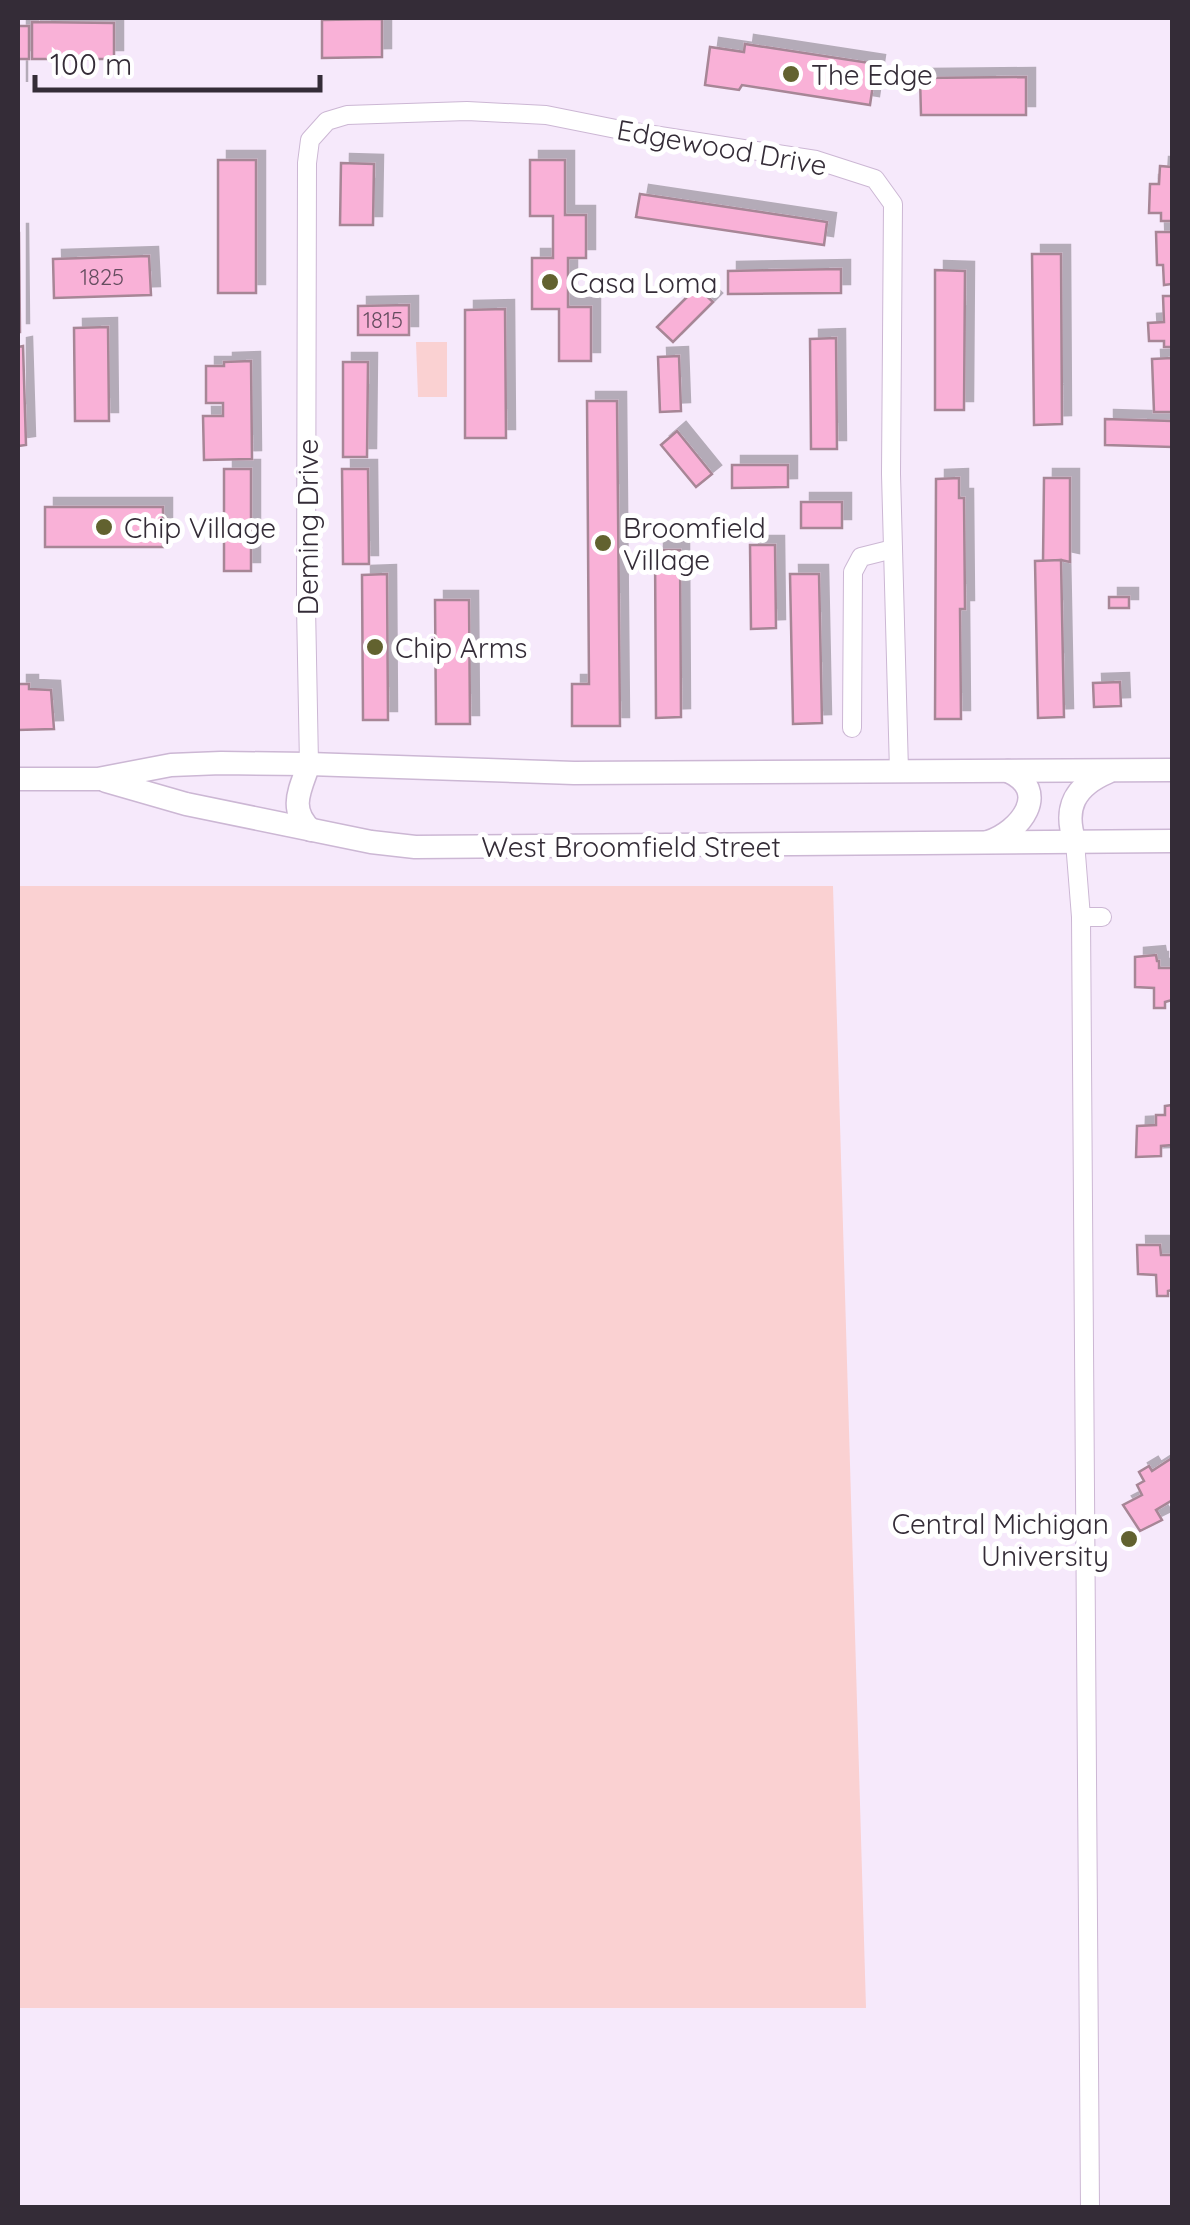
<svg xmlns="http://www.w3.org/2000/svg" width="1190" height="2225" font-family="Quicksand,sans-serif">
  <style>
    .green { fill: #fad1d2 }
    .building { fill: #f9b1d7; stroke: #a78696; stroke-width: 2.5; filter: url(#shadow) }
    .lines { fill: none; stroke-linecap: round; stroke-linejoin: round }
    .minor-casing { stroke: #ccb7d4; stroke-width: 20 }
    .secondary-casing { stroke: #ccb7d4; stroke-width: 25 }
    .minor { stroke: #fff; stroke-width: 18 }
    .secondary { stroke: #fff; stroke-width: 22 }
    .poi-dot { fill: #62622f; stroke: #fff; stroke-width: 4 }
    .labels { text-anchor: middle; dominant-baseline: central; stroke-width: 10; stroke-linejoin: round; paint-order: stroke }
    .number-label { font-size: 22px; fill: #654d5f }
    .poi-label { font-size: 28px; fill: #342c37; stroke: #fff; text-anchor: start }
    .street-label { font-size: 28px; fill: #342c37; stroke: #fff }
  </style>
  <defs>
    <filter id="shadow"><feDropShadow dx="9" dy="-9" stdDeviation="0" flood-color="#0004"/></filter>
  </defs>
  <rect width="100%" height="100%" fill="#f6e9fb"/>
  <!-- green -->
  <g class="green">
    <polygon points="416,342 447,342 447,397 418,397"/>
    <polygon points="18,886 833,886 866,2008 18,2008"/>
  </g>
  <!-- building -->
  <g class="building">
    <polygon points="382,19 382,57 322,58 322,20"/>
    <polygon points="32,22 114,23 114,59 32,59"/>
    <polygon points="18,26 29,26 29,59 18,59 18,91"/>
    <polygon points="745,44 876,64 870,105 742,85 739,90 705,85 710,47 744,52"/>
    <polygon points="1026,77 1026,115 921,115 920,78"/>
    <rect x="218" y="160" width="38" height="133"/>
    <polygon points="530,160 565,160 565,215 586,215 586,258 568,258 568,307 591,307 591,361 559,361 559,309 532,309 532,258 553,258 553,216 530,216"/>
    <polygon points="341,163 374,164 373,225 340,225"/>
    <polygon points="1160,166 1172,167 1172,221 1161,221 1161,213 1149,213 1150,184 1159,184"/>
    <polygon points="640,194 827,222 824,245 636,217"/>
    <polygon points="1156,232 1172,232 1172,284 1164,285 1163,265 1157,265"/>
    <polygon points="18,233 19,233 20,332 18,332"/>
    <polygon points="1032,254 1061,254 1062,424 1034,425"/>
    <polygon points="149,256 151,295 54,298 53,259"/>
    <polygon points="841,269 841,293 728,294 728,271"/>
    <polygon points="935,270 965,271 964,410 935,410"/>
    <polygon points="697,287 713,302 673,342 657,327"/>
    <polygon points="1163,296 1172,296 1172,347 1164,347 1164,341 1149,341 1148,323 1164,322"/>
    <polygon points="409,305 409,335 358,335 358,306"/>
    <polygon points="505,309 506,438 465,438 465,310"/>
    <polygon points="108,327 109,421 75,421 74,328"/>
    <polygon points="836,338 837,449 811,449 810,339"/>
    <polygon points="23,346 26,445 18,446 18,347"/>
    <polygon points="679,356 681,411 660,412 658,357"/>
    <polygon points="1172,358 1172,412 1154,412 1152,359"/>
    <polygon points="251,361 252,459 204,460 203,416 223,416 223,403 206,403 206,366 224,366 224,362"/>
    <polygon points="343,362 368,362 367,457 343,457"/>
    <polygon points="587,401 617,401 620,726 572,726 572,684 589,684"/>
    <polygon points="1105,419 1172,421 1172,447 1105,445"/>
    <polygon points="677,431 712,474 696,487 661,445"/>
    <polygon points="732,465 788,465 788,487 732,488"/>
    <rect x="224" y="469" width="27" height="102"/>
    <polygon points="342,469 368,469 369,564 343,564"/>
    <polygon points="959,478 959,498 964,498 965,609 960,609 961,719 935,719 936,479"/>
    <polygon points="1044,478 1070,478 1070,562 1061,560 1043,562"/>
    <rect x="801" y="502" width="41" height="26"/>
    <rect x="45" y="507" width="118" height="40"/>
    <polygon points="750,545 775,545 776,628 751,629"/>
    <polygon points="655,550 680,550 681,717 656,718"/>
    <polygon points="1061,560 1064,717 1038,718 1035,561"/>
    <polygon points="387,574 388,720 363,720 362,575"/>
    <polygon points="790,574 819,574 822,723 793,724"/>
    <rect x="1109" y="597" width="20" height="11"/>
    <polygon points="435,600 469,600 470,724 436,724"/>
    <polygon points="1120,682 1121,706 1094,707 1093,683"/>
    <polygon points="18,684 29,684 29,689 51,690 54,729 18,730"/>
    <polygon points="1156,955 1157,961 1159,961 1159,968 1172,968 1172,1000 1165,1002 1165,1008 1154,1008 1154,988 1135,987 1135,957"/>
    <polygon points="1172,1105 1172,1145 1161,1146 1161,1156 1136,1157 1137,1126 1156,1125 1156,1115 1165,1115 1165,1106"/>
    <polygon points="1137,1245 1160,1245 1161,1255 1172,1255 1172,1290 1168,1291 1168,1296 1157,1296 1156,1275 1138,1274"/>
    <polygon points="1172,1458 1172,1505 1171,1501 1156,1510 1162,1520 1140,1531 1123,1505 1142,1495 1137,1485 1144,1481 1139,1472 1149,1466 1152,1471"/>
  </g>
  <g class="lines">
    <defs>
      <g id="minor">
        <polyline points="852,728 853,572 861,557 893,549"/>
        <polyline points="309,764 306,606 307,163 310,140 327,121 347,115 467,111 546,115 621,130 816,160 875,179 893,204 891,474 899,771"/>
        <polyline points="1075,842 1081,917 1090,2208"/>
        <polyline points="1081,917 1102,917"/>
      </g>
      <g id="secondary">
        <path d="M309,764C300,790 288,809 311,830"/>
        <polyline points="18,779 98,779 171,765 221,763 309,764 574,773 1172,770"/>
        <polyline points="106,781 186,804 371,842 415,847 1172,841"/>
        <path d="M988,842C1020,832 1052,791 1008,771"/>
        <path d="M1075,842C1063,808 1075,786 1108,772"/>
      </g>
    </defs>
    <!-- minor casing -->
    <use href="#minor" class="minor-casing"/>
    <!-- secondary casing -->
    <use href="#secondary" class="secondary-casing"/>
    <!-- minor -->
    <use href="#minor" class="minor"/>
    <!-- secondary -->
    <use href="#secondary" class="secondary"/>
  </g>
  <!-- markers -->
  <g class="poi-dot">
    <circle cx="791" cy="74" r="10"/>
    <circle cx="550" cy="282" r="10"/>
    <circle cx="104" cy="527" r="10"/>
    <circle cx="603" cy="543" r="10"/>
    <circle cx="375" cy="647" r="10"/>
    <circle cx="1129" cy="1539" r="10"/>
  </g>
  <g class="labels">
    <!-- number labels -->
    <g class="number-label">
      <text x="102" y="277">1825</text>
      <text x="383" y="320">1815</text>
    </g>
    <!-- poi labels -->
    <g class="poi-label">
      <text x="811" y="74">The Edge</text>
      <text x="570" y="282">Casa Loma</text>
      <text x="124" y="527">Chip Village</text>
      <text x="623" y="527">Broomfield<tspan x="623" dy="32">Village</tspan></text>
      <text x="395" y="647">Chip Arms</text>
      <text x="1109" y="1523" text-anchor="end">Central Michigan<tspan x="1109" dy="32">University</tspan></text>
    </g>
    <!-- street labels -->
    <g class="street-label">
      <text transform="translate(722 147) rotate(10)">Edgewood Drive</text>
      <text transform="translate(307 527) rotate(-90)">Deming Drive</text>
      <text x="631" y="846">West Broomfield Street</text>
    </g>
  </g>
  <!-- border -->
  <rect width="1190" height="2225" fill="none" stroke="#342c37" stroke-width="40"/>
  <!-- scale -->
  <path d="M35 75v15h285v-15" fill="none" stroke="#342c37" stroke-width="5"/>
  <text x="50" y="75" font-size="30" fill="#342c37" stroke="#ffffff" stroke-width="8" paint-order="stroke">100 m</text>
</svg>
